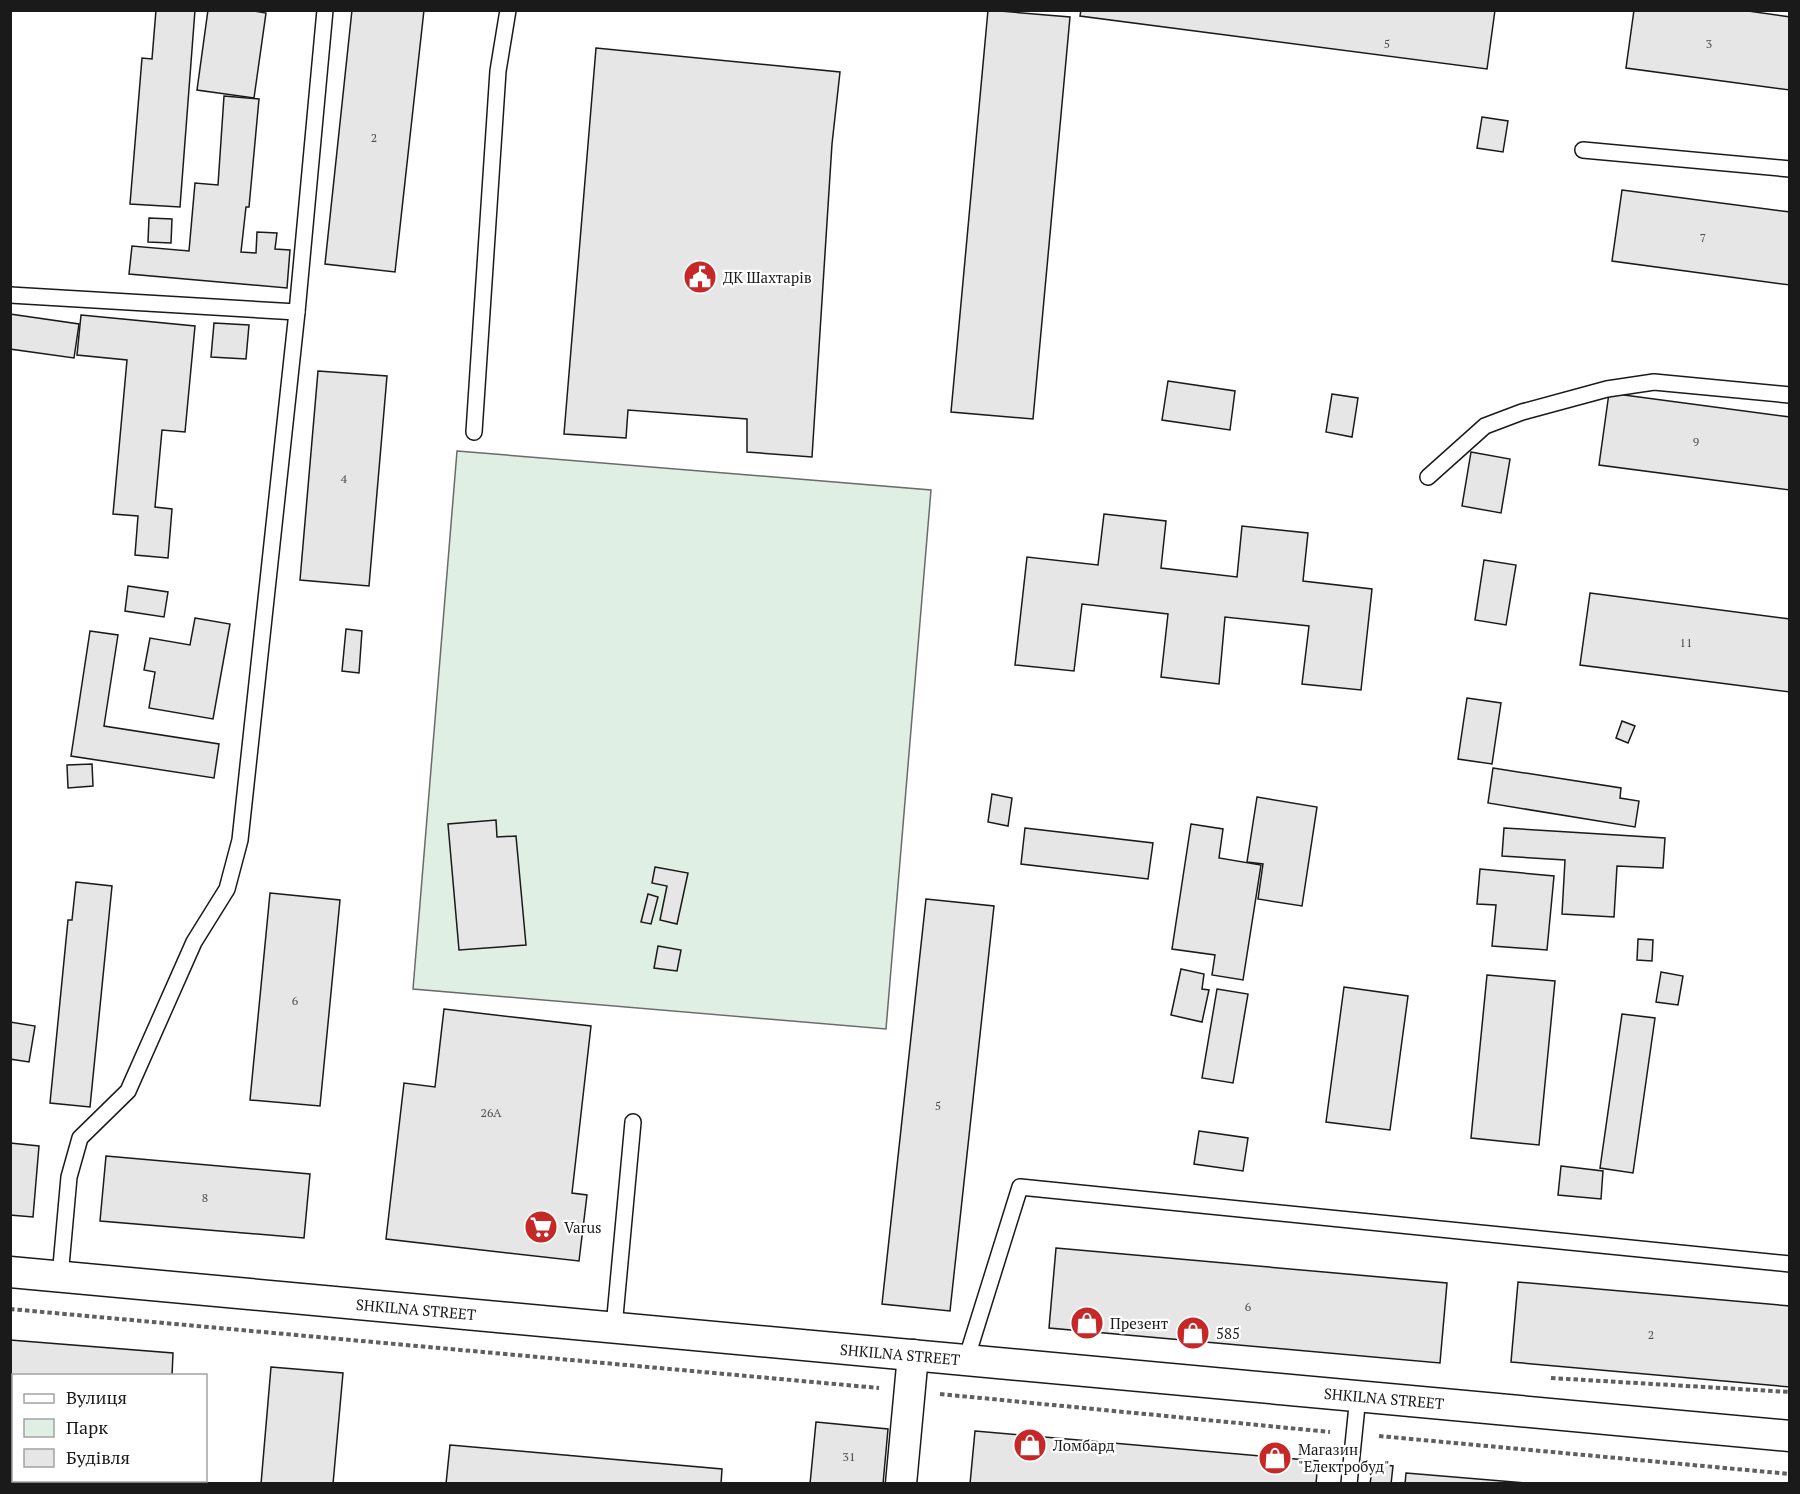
<svg xmlns="http://www.w3.org/2000/svg" width="1800" height="1494" font-family="'PT Serif',serif">
  <style>
    .green { fill: #e0efe3; stroke: #6a6a6a; stroke-width: 1.5 }
    .building { fill: #e6e6e6; stroke: #1a1a1a; stroke-width: 1.5 }
    .lines { fill: none; stroke-linecap: round; stroke-linejoin: round }
    .service-casing { stroke: #1a1a1a; stroke-width: 18 }
    .minor-casing { stroke: #1a1a1a; stroke-width: 33 }
    .path { stroke: #5f5f5f; stroke-width: 4; stroke-dasharray: 4.5 3; stroke-linecap: butt }
    .service { stroke: #fff; stroke-width: 15 }
    .minor { stroke: #fff; stroke-width: 30 }
    .labels { text-anchor: middle; dominant-baseline: central; stroke-width: 4.5; stroke-linejoin: round; paint-order: stroke }
    .number-label { font-size: 12px; fill: #4d4d4d }
    .poi-label { font-size: 15px; fill: #1a1a1a; stroke: #fff; text-anchor: start }
    .street-label { font-size: 15px; fill: #1a1a1a; stroke: #fff }
  </style>
  <rect width="100%" height="100%" fill="#fff"/>
  <!-- green -->
  <polygon class="green" points="457,451 931,490 886,1029 413,989"/>
  <!-- building -->
  <g class="building">
    <polygon points="156,10 195,10 180,207 130,204 142,58 152,59"/>
    <polygon points="208,10 249,10 266,13 254,98 197,90"/>
    <polygon points="352,10 424,10 395,272 325,264"/>
    <polygon points="988,10 1070,17 1033,419 951,412"/>
    <polygon points="1081,10 1495,10 1487,69 1080,16"/>
    <polygon points="1634,10 1741,10 1790,17 1790,90 1626,68"/>
    <polygon points="596,48 840,72 832,144 812,457 747,452 747,419 628,410 626,438 564,434"/>
    <polygon points="224,96 259,99 249,207 246,207 241,252 256,253 257,232 277,233 275,249 290,250 287,288 129,274 132,246 189,251 195,183 218,185"/>
    <polygon points="1482,117 1508,121 1503,152 1477,148"/>
    <polygon points="1622,190 1790,212 1790,285 1612,261"/>
    <polygon points="149,218 172,219 171,243 148,242"/>
    <polygon points="10,314 79,324 74,358 10,349"/>
    <polygon points="81,315 195,326 185,432 162,430 155,507 172,509 168,558 135,555 138,516 113,514 127,360 77,355"/>
    <polygon points="214,323 249,325 246,359 211,357"/>
    <polygon points="318,371 387,376 369,586 300,580"/>
    <polygon points="1168,381 1235,391 1230,430 1162,420"/>
    <polygon points="1609,393 1790,417 1790,490 1599,465"/>
    <polygon points="1332,394 1358,398 1352,437 1326,432"/>
    <polygon points="1471,452 1510,459 1501,513 1462,506"/>
    <polygon points="1104,514 1166,521 1161,568 1237,577 1242,526 1308,533 1303,581 1372,589 1361,690 1302,684 1309,626 1225,617 1219,684 1161,677 1168,614 1082,604 1074,671 1015,665 1027,557 1098,565"/>
    <polygon points="1484,560 1516,565 1506,625 1475,620"/>
    <polygon points="128,586 168,592 164,617 125,611"/>
    <polygon points="1590,593 1790,619 1790,692 1580,665"/>
    <polygon points="195,618 230,624 213,719 149,708 155,672 144,670 150,638 190,645"/>
    <polygon points="346,629 362,631 359,673 342,671"/>
    <polygon points="90,631 118,635 104,726 219,744 214,778 71,756"/>
    <polygon points="1467,698 1501,703 1492,764 1458,759"/>
    <polygon points="1622,721 1635,726 1628,743 1616,738"/>
    <polygon points="92,764 93,786 68,788 67,765"/>
    <polygon points="1493,768 1621,788 1620,798 1639,801 1635,827 1488,803"/>
    <polygon points="992,794 1012,798 1008,826 988,822"/>
    <polygon points="1257,797 1317,807 1302,906 1258,899 1263,864 1247,862"/>
    <polygon points="496,820 497,837 516,836 526,945 459,950 448,824"/>
    <polygon points="1191,824 1223,829 1219,858 1261,865 1243,980 1212,975 1215,955 1172,949"/>
    <polygon points="1025,828 1153,843 1148,879 1021,864"/>
    <polygon points="1504,828 1665,838 1663,868 1617,866 1614,917 1562,914 1565,860 1502,856"/>
    <polygon points="655,867 688,873 677,924 660,920 667,886 652,883"/>
    <polygon points="1480,869 1554,876 1547,950 1492,946 1496,905 1477,904"/>
    <polygon points="76,882 112,886 90,1107 50,1103 68,920 72,920"/>
    <polygon points="270,893 340,900 320,1106 250,1100"/>
    <polygon points="648,894 658,897 651,924 641,922"/>
    <polygon points="926,899 994,906 950,1311 882,1304"/>
    <polygon points="1638,939 1653,940 1652,961 1637,960"/>
    <polygon points="658,946 681,950 677,971 654,968"/>
    <polygon points="1181,969 1204,974 1202,989 1209,990 1202,1022 1171,1015"/>
    <polygon points="1661,972 1683,976 1678,1005 1656,1002"/>
    <polygon points="1487,975 1555,981 1539,1145 1471,1138"/>
    <polygon points="1344,987 1408,996 1390,1130 1326,1122"/>
    <polygon points="1217,989 1248,994 1233,1083 1202,1078"/>
    <polygon points="444,1009 591,1026 572,1193 587,1195 579,1261 386,1239 404,1083 435,1087"/>
    <polygon points="1622,1014 1655,1018 1633,1173 1600,1168"/>
    <polygon points="10,1022 35,1026 29,1062 10,1059"/>
    <polygon points="1199,1131 1248,1138 1243,1171 1194,1164"/>
    <polygon points="10,1143 39,1146 33,1217 10,1215"/>
    <polygon points="106,1156 310,1174 304,1238 100,1221"/>
    <polygon points="1561,1166 1603,1171 1601,1199 1558,1195"/>
    <polygon points="1056,1248 1447,1283 1440,1363 1049,1328"/>
    <polygon points="1518,1282 1790,1306 1790,1387 1511,1362"/>
    <polygon points="10,1340 173,1353 172,1376 14,1376 14,1416 10,1416"/>
    <polygon points="271,1367 343,1373 333,1484 261,1484"/>
    <polygon points="816,1422 888,1429 883,1484 810,1484"/>
    <polygon points="975,1431 1318,1461 1316,1484 970,1484"/>
    <polygon points="450,1445 722,1469 721,1484 446,1484"/>
    <polygon points="1373,1463 1393,1466 1391,1484 1370,1484"/>
    <polygon points="10,1471 14,1471 14,1480 78,1480 99,1484 10,1484"/>
    <polygon points="1406,1473 1537,1484 1405,1484"/>
  </g>
  <g class="lines">
    <defs>
      <g id="service">
        <polyline points="1583,150 1790,169"/>
        <polyline points="10,295 297,312"/>
        <polyline points="474,432 498,71 508,10"/>
        <polyline points="1428,477 1485,426 1522,412 1607,389 1654,382 1790,395"/>
        <polyline points="60,1277 69,1177 80,1138 128,1091 194,942 227,889 240,840 297,312 325,10"/>
        <polyline points="614,1327 633,1122"/>
        <polyline points="966,1360 1020,1187 1790,1264"/>
        <polyline points="1349,1484 1358,1396"/>
      </g>
      <g id="minor">
        <polyline points="10,1272 1790,1436"/>
        <polyline points="901,1484 913,1355"/>
      </g>
    </defs>
    <!-- service casing -->
    <use href="#service" class="service-casing"/>
    <!-- minor casing -->
    <use href="#minor" class="minor-casing"/>
    <!-- path -->
    <g class="path">
      <polyline points="10,1309 879,1388"/>
      <polyline points="1551,1378 1790,1392"/>
      <polyline points="940,1394 1330,1432"/>
      <polyline points="1379,1436 1790,1474"/>
    </g>
    <!-- service -->
    <use href="#service" class="service"/>
    <!-- minor -->
    <use href="#minor" class="minor"/>
  </g>
  <!-- icons -->
  <defs>
    <symbol id="civic-disc" viewBox="-11 -11 22 22"><circle r="9.5" fill="#c62828" stroke="#fff"/><path d="M-.6-6.5H3V-4.5H.6V-3L4-1V1h2V6H-6V1h2V-1L-.6-3ZM-1.2 2.5V6h2.4V2.5Z" fill="#fff"/></symbol>
    <symbol id="supermarket-disc" viewBox="-11 -11 22 22"><circle r="9.5" fill="#c62828" stroke="#fff"/><path d="M-6-5.5h2.5l.6 2H6L4.5 2H-2.5L-4.4-4H-6ZM-1.5 3.2a1.3 1.3 0 1 0 .1 0ZM3 3.2a1.3 1.3 0 1 0 .1 0Z" fill="#fff"/></symbol>
    <symbol id="shop-disc" viewBox="-11 -11 22 22"><circle r="9.5" fill="#c62828" stroke="#fff"/><path d="M-5-2.5h2.3a2.7 3.5 0 0 1 5.4 0H5L5.5 6h-11ZM-1.5-2.5h3a1.5 2.3 0 0 0-3 0Z" fill="#fff"/></symbol>
  </defs>
  <g fill-rule="evenodd">
    <use href="#civic-disc" x="681" y="258" width="38" height="38"/>
    <use href="#supermarket-disc" x="522" y="1208" width="38" height="38"/>
    <use href="#shop-disc" x="1068" y="1304" width="38" height="38"/>
    <use href="#shop-disc" x="1174" y="1314" width="38" height="38"/>
    <use href="#shop-disc" x="1011" y="1426" width="38" height="38"/>
    <use href="#shop-disc" x="1256" y="1439" width="38" height="38"/>
  </g>
  <g class="labels">
    <!-- number labels -->
    <g class="number-label">
      <text x="1387" y="43">5</text>
      <text x="1709" y="43">3</text>
      <text x="374" y="137">2</text>
      <text x="1703" y="237">7</text>
      <text x="1696" y="441">9</text>
      <text x="344" y="478">4</text>
      <text x="1686" y="642">11</text>
      <text x="295" y="1000">6</text>
      <text x="938" y="1105">5</text>
      <text x="491" y="1112">26А</text>
      <text x="205" y="1197">8</text>
      <text x="1248" y="1306">6</text>
      <text x="1651" y="1334">2</text>
      <text x="849" y="1456">31</text>
    </g>
    <!-- poi labels -->
    <g class="poi-label">
      <text x="723" y="277">ДК Шахтарів</text>
      <text x="564" y="1227">Varus</text>
      <text x="1110" y="1323">Презент</text>
      <text x="1216" y="1333">585</text>
      <text x="1053" y="1445">Ломбард</text>
      <text x="1298" y="1449">Магазин<tspan x="1298" dy="17">"Електробуд"</tspan></text>
    </g>
    <!-- street labels -->
    <g class="street-label">
      <text transform="translate(416 1309) rotate(5)">SHKILNA STREET</text>
      <text transform="translate(900 1354) rotate(5)">SHKILNA STREET</text>
      <text transform="translate(1384 1398) rotate(5)">SHKILNA STREET</text>
    </g>
  </g>
  <!-- border -->
  <rect width="1800" height="1494" fill="none" stroke="#1a1a1a" stroke-width="24"/>
  <!-- legend -->
  <rect x="12" y="1374" width="195" height="108" fill="#ffffff" stroke="#a3a3a3" stroke-width="1.5"/>
  <rect x="24" y="1394" width="30" height="9" fill="#ffffff" stroke="#a3a3a3" stroke-width="1.5"/>
  <text x="66" y="1404" font-size="18" fill="#1a1a1a">Вулиця</text>
  <rect x="24" y="1419" width="30" height="18" fill="#e0efe3" stroke="#a3a3a3" stroke-width="1.5"/>
  <text x="66" y="1434" font-size="18" fill="#1a1a1a">Парк</text>
  <rect x="24" y="1449" width="30" height="18" fill="#e6e6e6" stroke="#a3a3a3" stroke-width="1.5"/>
  <text x="66" y="1464" font-size="18" fill="#1a1a1a">Будівля</text>
</svg>
